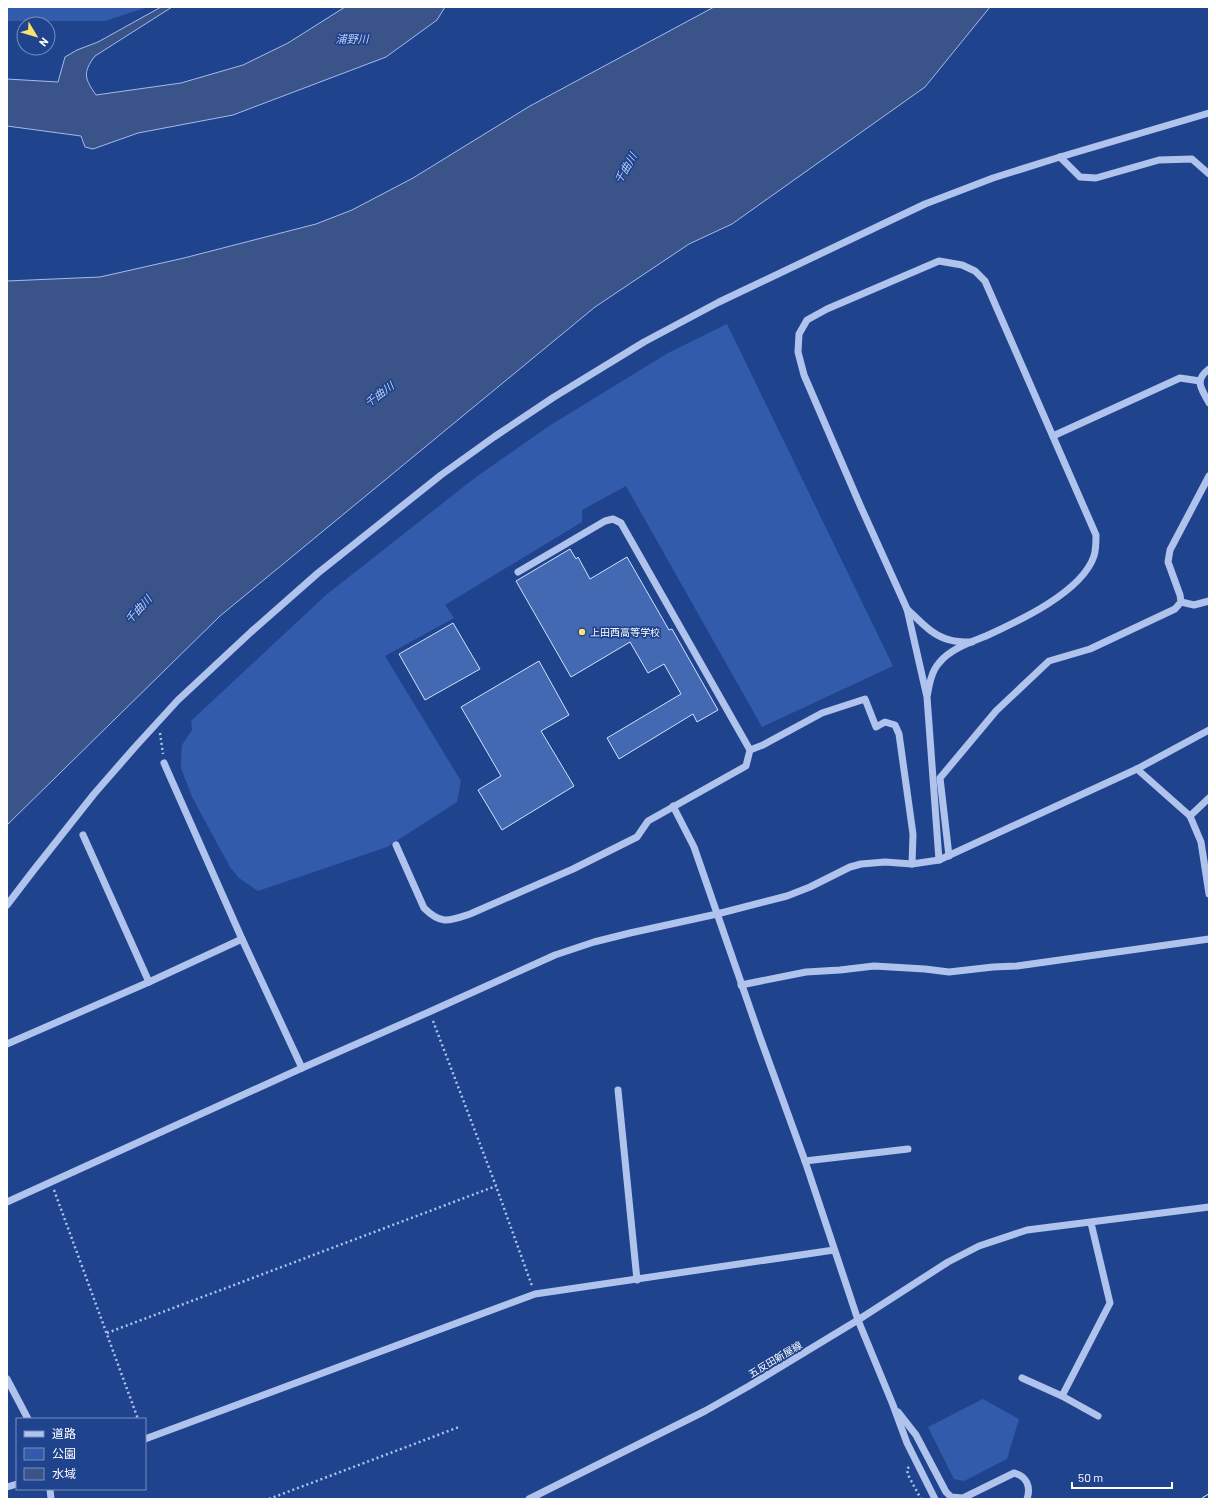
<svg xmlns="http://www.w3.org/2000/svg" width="1216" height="1506" font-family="Barlow,'Noto Sans JP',sans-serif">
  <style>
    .green { fill: #335bab }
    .water { fill: #3a548a; stroke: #a2bcee }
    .building { fill: #4469b3; stroke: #d4e0f9 }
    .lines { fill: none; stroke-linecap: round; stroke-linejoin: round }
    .path { stroke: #afc3ec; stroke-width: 2.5; stroke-dasharray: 2 3; stroke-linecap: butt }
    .minor { stroke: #afc3ec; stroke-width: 7 }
    .rail-casing { stroke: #fff; stroke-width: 4.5 }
    .rail { stroke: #20438e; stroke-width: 3; stroke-dasharray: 9; stroke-linecap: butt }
    .poi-dot { fill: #fae26f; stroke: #20438e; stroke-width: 1.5 }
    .labels { text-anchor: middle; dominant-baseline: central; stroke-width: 3.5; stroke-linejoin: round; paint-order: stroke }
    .poi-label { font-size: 10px; fill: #fff; stroke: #20438e; text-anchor: start }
    .street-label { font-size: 10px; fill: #fff; stroke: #20438e }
    .water-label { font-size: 11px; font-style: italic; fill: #bbcef3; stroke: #20438e }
  </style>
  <rect width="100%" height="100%" fill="#20438e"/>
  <!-- green -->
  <g class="green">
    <polygon points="7,7 148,7 105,21 7,21"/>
    <polygon points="727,324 893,666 762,727 626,486 582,510 582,522 445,605 454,618 385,656 461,781 457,802 387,847 258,891 239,878 230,867 192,797 181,768 181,758 182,745 192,730 191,721 326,595 476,477 549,426 668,353"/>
    <polygon points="983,1399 1019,1419 1007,1459 964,1481 954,1479 928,1427"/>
  </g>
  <!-- water -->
  <g class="water">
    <path d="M161,7H172L95,56C82,73 85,79 96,95L181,83L243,65L288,43L345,7H445L437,20L386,57L233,115L138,133L93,149L85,147L81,136L7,126V79L58,82L65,57L77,50L98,42Z"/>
    <polygon points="714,7 990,7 925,87 732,224 689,244 595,307 220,616 7,825 7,281 100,277 184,258 316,224 352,210 413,178 530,106"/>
  </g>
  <!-- building -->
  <g class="building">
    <polygon points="570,549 576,559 578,557 590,579 627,557 669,630 672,629 718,710 697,722 693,714 619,759 607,738 681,694 664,664 648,673 630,642 571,677 516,581"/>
    <polygon points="453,623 480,669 425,700 399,654"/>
    <polygon points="539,661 569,715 541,731 574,786 502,830 478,790 501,776 461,707"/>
  </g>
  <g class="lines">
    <!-- path -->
    <g class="path">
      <polyline points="160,733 163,754"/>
      <polyline points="433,1021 496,1186 532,1286"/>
      <polyline points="54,1190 138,1419"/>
      <polyline points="107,1333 496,1186"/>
      <polyline points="909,1467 907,1469 908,1475 921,1499"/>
      <polyline points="269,1499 459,1427"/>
    </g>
    <!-- minor -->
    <g class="minor">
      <polyline points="1060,157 1080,177 1096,178 1159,160 1192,159 1209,174"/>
      <path d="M1209,369C1193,381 1202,389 1209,403"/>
      <polyline points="1053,436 1180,378 1200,381"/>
      <polyline points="518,572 605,521 613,519 621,523 750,750"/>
      <polyline points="1181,602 1194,605 1209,601"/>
      <path d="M907,609C920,621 932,636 950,640C956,642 964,642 972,642"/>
      <path d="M927,697C929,686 931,672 939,663C950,649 971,642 986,636C1019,621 1082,592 1094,556C1096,550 1096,542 1096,535L985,281L975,271L962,265L939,261L827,309L807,320L799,334L798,352L804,375L860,505L907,609L927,697L939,860"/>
      <polyline points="164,763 242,939 302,1068"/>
      <polyline points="1137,769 1190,816 1201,842 1209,894"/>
      <polyline points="673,806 694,847 761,1040 805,1161 858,1320 893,1405 907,1443 935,1499"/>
      <polyline points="1190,816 1209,798"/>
      <polyline points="83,835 149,982"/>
      <path d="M396,845L424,908C441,925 449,921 470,914L573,869L637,837L648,821L746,766L750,750L763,745L822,713L865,699L876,727L885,722L895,725L899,734L913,834L912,864"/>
      <polyline points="949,856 940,778 996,711 1049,661 1090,649 1175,609 1181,602 1180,595 1168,562 1170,550 1209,476"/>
      <polyline points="7,905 33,871 94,794 135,747 178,700 251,632 318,573 441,475 494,437 554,397 644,342 719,302 925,204 993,178 1060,157 1209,113"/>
      <polyline points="741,985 806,972 840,970 874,966 925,969 949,972 993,967 1017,966 1209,939"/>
      <polyline points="7,1044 149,982 242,939"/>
      <polyline points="618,1090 637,1280"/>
      <polyline points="805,1161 908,1149"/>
      <polyline points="7,1202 302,1068 429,1012 555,955 594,942 630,933 717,914 787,896 810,887 850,867 861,864 885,862 912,864 939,860 1137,769 1209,730"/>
      <polyline points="1022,1378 1062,1396 1098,1416"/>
      <polyline points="7,1379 28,1419"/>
      <polyline points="1062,1396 1110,1303 1091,1223"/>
      <path d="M898,1412L916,1435L946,1492L951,1497L963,1498L1014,1473C1027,1476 1031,1487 1027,1499"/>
      <polyline points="145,1439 535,1294 834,1250"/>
      <polyline points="7,1487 17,1484"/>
      <polyline points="50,1489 51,1499"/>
      <polyline points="529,1499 705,1411 749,1386 858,1320 948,1262 979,1246 1027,1230 1209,1207"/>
    </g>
    <defs>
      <polyline id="rail" points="1204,1499 1209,1496"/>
    </defs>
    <!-- rail casing -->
    <use href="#rail" class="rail-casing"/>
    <!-- rail -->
    <use href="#rail" class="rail"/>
  </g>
  <!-- markers -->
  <circle class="poi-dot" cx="582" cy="632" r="4"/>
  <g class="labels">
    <!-- poi labels -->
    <g class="poi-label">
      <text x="590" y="632">上田西高等学校</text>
    </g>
    <!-- street labels -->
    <g class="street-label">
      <text transform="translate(775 1359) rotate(-31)">五反田新屋線</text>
    </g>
    <!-- water labels -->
    <g class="water-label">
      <text x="352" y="38">浦野川</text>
      <text transform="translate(625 168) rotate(-60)">千曲川</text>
      <text transform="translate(379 394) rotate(-37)">千曲川</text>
      <text transform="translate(138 609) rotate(-48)">千曲川</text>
    </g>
  </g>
  <!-- border -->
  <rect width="1216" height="1506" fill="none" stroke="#ffffff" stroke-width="16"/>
  <!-- legend -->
  <rect x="16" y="1418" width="130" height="72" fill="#20438e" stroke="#798ebb"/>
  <rect x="24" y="1431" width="20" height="6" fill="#afc3ec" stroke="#798ebb"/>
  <text x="52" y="1438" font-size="12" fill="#ffffff">道路</text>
  <rect x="24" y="1448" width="20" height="12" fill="#335bab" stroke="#798ebb"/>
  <text x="52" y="1458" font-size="12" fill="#ffffff">公園</text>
  <rect x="24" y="1468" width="20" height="12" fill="#3a548a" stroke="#798ebb"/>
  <text x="52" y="1478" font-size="12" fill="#ffffff">水域</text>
  <!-- north arrow -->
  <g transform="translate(36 36) rotate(128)"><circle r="19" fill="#20438e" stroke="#798ebb"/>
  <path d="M0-3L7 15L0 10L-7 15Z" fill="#fae26f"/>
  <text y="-6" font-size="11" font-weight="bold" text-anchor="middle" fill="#ffffff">N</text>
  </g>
  <!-- scale -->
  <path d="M1072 1482v6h100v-6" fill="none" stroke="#ffffff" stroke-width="2"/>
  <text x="1078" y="1482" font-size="12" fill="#ffffff" stroke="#20438e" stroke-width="3" paint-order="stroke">50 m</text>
</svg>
